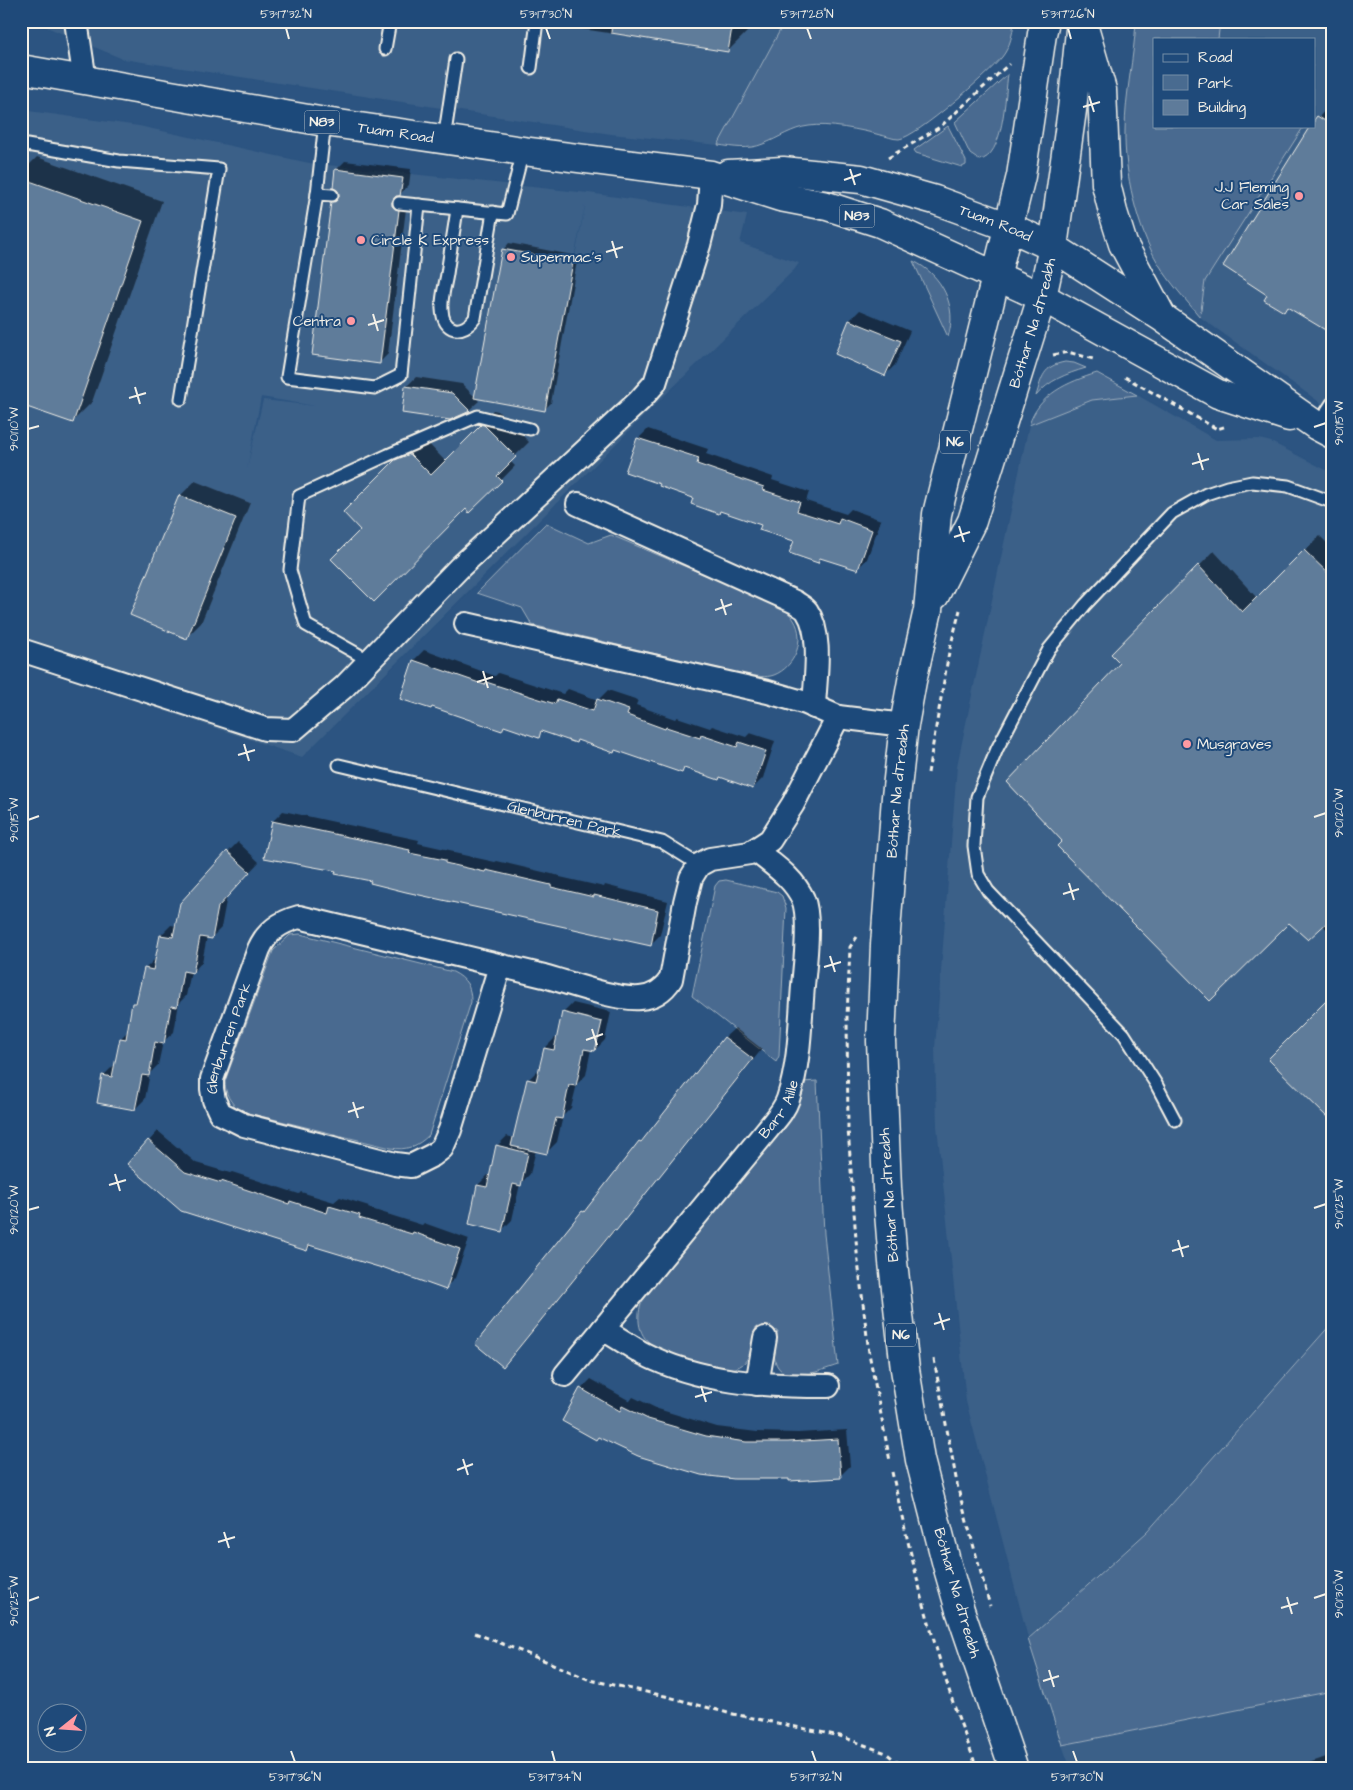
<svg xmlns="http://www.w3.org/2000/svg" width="1353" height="1790" font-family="'Architects Daughter',sans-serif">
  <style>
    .built { fill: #3b6088; fill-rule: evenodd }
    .green { fill: #496b90; stroke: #9eaebc }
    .water { fill: #738ca6; stroke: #a7b4c0 }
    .shadow { fill: #0007 }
    .building { fill: #5e7b9a; stroke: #f4f1e8 }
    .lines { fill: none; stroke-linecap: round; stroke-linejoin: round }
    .service-casing { stroke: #f4f1e8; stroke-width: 15 }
    .minor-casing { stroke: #f4f1e8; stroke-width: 26 }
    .secondary-casing { stroke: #f4f1e8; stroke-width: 31 }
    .primary-casing { stroke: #f4f1e8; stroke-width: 31 }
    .trunk-casing { stroke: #f4f1e8; stroke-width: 31 }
    .path { stroke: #f4f1e8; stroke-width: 3; stroke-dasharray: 5 4; stroke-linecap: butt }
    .service { stroke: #1f4a7a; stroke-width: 11 }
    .minor { stroke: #1f4a7a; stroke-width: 22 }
    .secondary { stroke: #1f4a7a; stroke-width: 28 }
    .primary { stroke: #1f4a7a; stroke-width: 28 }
    .trunk { stroke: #1f4a7a; stroke-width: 28 }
    .ticks { fill: none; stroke: #f4f1e8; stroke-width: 2 }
    .poi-dot { fill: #ff9aa2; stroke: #1f4a7a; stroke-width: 2 }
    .labels { text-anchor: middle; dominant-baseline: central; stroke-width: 4; stroke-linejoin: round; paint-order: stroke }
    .shield { fill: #1f4a7a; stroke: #b4bfc7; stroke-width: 1 }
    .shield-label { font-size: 14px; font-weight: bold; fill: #f4f1e8 }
    .street-label { font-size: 15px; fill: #f4f1e8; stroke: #1f4a7a }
    .poi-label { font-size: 15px; fill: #f4f1e8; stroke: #1f4a7a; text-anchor: start }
    .neatline { fill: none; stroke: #f4f1e8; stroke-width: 2 }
    .ticks-label { font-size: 12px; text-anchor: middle; fill: #f4f1e8 }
  </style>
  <rect width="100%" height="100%" fill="#2c5481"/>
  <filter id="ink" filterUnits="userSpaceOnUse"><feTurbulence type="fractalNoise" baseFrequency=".02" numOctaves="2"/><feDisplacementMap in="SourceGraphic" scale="10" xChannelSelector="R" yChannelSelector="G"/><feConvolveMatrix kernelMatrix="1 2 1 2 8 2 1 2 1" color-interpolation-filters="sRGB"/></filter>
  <g filter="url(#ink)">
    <!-- built -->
    <g class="built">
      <polygon points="21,21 785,21 718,145 611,134 123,59 42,25"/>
      <polygon points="1220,21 1332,21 1332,411 1200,317 1205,281 1304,126 1314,126 1314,39 1218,39"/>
      <path d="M21,110L139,126L309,163L588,193L747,215L740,243L799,263L794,270L664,396L302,757L21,663ZM585,206V207L565,306L573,262ZM261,397L316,406L263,400L247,469Z"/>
      <polygon points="1137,395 1216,440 1259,439 1271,442 1332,473 1332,1322 1146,1532 1028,1638 966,1401 937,1126 935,1048 957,766 1029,425 1092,400"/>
      <polygon points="1332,1691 1332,1769 1071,1769 1062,1745"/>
    </g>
    <!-- green -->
    <g class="green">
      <path d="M785,21H1014C1013,33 1010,47 1002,57C989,73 917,137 899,139C892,139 887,136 880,135C863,130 826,123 809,126C792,128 779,138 763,144C749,150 733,147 718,145Z"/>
      <path d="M1136,21H1220L1218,39H1154V126H1304L1205,281L1200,317C1186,300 1170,283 1158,263C1137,228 1124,172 1125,131C1125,94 1134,58 1136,21Z"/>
      <path d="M1008,74C1005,95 1004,158 979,160L970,154L955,122Z"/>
      <polygon points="948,126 966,161 966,165 962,167 916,153 914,150"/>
      <path d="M913,261C942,274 958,307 948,337Z"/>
      <path d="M1065,362L1074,363L1086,368C1066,374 1049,380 1036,396C1042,377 1043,366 1065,362Z"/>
      <path d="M1097,373L1137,395L1092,400L1029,425C1039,394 1068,382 1097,373Z"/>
      <path d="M546,523L589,543L611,535L776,605C783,609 790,613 794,620C806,639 795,667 774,675C766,678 756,676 747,675L532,625L522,608L477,593Z"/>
      <polygon points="726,880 777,892 782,896 786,908 779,1056 776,1062 692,996 715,886 719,881"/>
      <path d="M300,934L453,972C467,979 471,987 471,1002L429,1135C418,1146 406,1151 391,1148L240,1111C230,1102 225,1094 225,1081L273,951L290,935Z"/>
      <path d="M817,1081L824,1234L838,1365C819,1371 776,1389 774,1354C773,1347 776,1338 778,1331L756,1327C753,1337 752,1355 744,1363C739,1368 732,1369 726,1369C712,1368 661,1352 650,1343C635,1332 637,1308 645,1294L803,1082Z"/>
      <polygon points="1332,1323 1332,1691 1062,1745 1028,1639 1147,1532"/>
    </g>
    <!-- water -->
    <polygon class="water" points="359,1764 419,1768 420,1769 338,1769"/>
    <!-- shadow -->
    <g class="shadow">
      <polygon points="583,21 749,21 748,31 728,51 582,29"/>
      <polygon points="1332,103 1332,327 1288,306 1284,311 1314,122"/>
      <polygon points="37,157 162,201 92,402 72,422 21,404 21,173"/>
      <polygon points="345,161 411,169 409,185 400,194 401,197 407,201 388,354 379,363 332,203 340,195 336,170"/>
      <polygon points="509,243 578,256 551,403 544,410 503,250"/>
      <polygon points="860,310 910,331 895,365 885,375 850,320"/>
      <polygon points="416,377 462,384 479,401 469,410 449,419 402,412 406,387"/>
      <polygon points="493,410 498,411 529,442 510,461 515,466 470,512 466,508 362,530 345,512 410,446 425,440 446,462 484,424 480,424"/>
      <polygon points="648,429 708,449 706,454 773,477 772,480 809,492 806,501 846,514 851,509 881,520 867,559 857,569 822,557 818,562 795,540 762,525 721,510 719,512 695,497 661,483 638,439"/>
      <polygon points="195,481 250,503 201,623 186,638 180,496"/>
      <polygon points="1320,536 1332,548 1332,934 1322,925 1289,921 1064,840 1122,663 1113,654 1214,551 1257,598"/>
      <polygon points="424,650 495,676 498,673 563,694 568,689 598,700 608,690 638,700 636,705 675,719 677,717 710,728 712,726 746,737 750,733 775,741 763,778 753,788 721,777 718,779 685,768 682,771 616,749 614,752 578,739 576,742 543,731 538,736 506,725 502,730 414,660"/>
      <polygon points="283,811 419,840 418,843 454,851 454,853 495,862 497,861 560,876 560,877 604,887 605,885 668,901 660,935 650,945 372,881 337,870 273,821"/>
      <polygon points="238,842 259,862 227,896 221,928 211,938 207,937 202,962 193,972 191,972 186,996 179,1003 174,1032 163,1042 158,1065 150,1073 145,1099 135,1109 103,1076 113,1066 116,1066 121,1038 129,1030 134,1003 139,998 145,969 155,959 156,959 161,935 171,925 177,926 228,852"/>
      <polygon points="573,1003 611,1012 605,1040 595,1050 591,1049 586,1075 577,1084 571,1108 563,1116 557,1142 547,1152 536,1150 530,1174 520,1184 512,1220 502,1230 478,1185 488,1175 490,1176 497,1146 507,1136 514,1138 528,1080 538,1070 540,1070 545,1048 555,1038 558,1039 563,1013"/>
      <polygon points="735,1028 762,1049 513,1355 503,1365 583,1212 592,1203 640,1142 650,1132 725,1037"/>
      <polygon points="158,1131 196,1163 230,1173 232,1172 299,1194 301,1192 334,1202 340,1197 369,1206 368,1208 422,1225 424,1223 469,1239 455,1278 445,1288 383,1266 313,1244 307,1250 181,1209 149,1141"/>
      <polygon points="591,1379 630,1401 633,1397 658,1409 717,1427 757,1432 798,1433 847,1430 850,1466 840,1476 734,1478 581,1389"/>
      <polygon points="1332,1755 1332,1769 1291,1769"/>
    </g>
    <!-- building -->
    <g class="building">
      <polygon points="612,21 733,21 728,52 611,33"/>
      <polygon points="1317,116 1332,125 1332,334 1287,307 1284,312 1264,300 1267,295 1223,266 1310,126 1314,126 1314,120"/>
      <polygon points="335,169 403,178 400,196 396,196 392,202 392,206 399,210 380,364 312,355 331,202 336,201 339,196 338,191 333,188"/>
      <polygon points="21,178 143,221 73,423 21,405"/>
      <polygon points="502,249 573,262 545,411 474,398"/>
      <polygon points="849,320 901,341 885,376 835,354"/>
      <polygon points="405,386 452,393 470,411 450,420 402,413"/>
      <polygon points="477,424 484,425 516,457 497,476 502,481 469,513 466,509 374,602 331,559 360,530 343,512 395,460 410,454 431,475 481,425"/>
      <polygon points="637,438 699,458 697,464 764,487 763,490 800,502 797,511 838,524 840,518 872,530 858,570 820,558 818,563 789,553 794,541 759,530 761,525 720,511 719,514 691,504 693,498 659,486 660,484 625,472"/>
      <polygon points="179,495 236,518 187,639 130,615"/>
      <polygon points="1304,550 1332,577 1332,918 1308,940 1289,923 1210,1001 1057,846 1062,841 1007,782 1120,663 1111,654 1198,565 1242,612"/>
      <polygon points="413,660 485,685 486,682 555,704 557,699 593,711 597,699 629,710 627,715 665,729 666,727 700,738 701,735 737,747 739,742 766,751 753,789 720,777 719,780 684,768 682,773 615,750 614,753 577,740 576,743 541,731 539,738 504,726 502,731 432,707 431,709 400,699"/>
      <polygon points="272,821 410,850 409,853 445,860 445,863 485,872 486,870 551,885 551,887 594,897 594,895 658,910 651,946 406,892 370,883 371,881 335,874 336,871 264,858"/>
      <polygon points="227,851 250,872 218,907 212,939 200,937 193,973 183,971 177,1007 171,1006 164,1044 155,1042 149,1076 142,1075 135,1110 97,1103 102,1075 112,1077 120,1038 126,1039 132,1003 136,1003 144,968 153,970 160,935 173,937 180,903"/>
      <polygon points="1332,995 1332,1122 1268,1059"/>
      <polygon points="562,1012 602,1022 595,1051 584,1049 576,1086 569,1085 562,1119 556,1118 547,1154 511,1146 527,1079 536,1081 544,1048 554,1050"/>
      <polygon points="724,1037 753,1059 616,1231 614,1230 503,1367 475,1344 582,1211 584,1212 639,1141 641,1142"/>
      <polygon points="148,1140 185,1172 221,1183 221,1181 289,1204 290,1201 327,1213 329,1206 360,1215 359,1218 412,1234 413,1232 460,1249 446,1290 382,1267 382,1268 352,1259 352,1258 309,1245 307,1251 181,1211 127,1164"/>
      <polygon points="496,1145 528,1153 521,1186 513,1184 502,1232 469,1224 477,1185 487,1187"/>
      <polygon points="580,1388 620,1411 622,1406 648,1419 706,1436 746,1442 788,1442 838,1439 841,1478 789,1481 789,1479 734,1479 701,1475 638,1456 598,1437 596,1440 562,1421"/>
    </g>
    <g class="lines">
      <defs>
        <g id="service">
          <polyline points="385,49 390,21"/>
          <polyline points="531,68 537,21"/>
          <polyline points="325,122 317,194 332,195"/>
          <polyline points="444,140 456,59"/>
          <polyline points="21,144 119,161 219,169 181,399"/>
          <polyline points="317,194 287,377 375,388 401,375 419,205"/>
          <polyline points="399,203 507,214 523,151"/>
          <path d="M457,209C454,231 450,252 447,274C445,286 441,298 442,309C443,333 463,335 475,318L493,212"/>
          <polyline points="1317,426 1332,403"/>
          <polyline points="370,661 306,625 290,570 299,496 388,455 478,416 530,429"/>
          <path id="s1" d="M339,765L662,842L699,865"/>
          <polyline points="1175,1120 1156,1084 1124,1034 988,891 978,874 974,846 977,797 997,749 1049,649 1085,605 1172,513 1206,494 1227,487 1252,482 1288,486 1332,502"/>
        </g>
        <g id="minor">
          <polyline points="76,21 85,81"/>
          <path d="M578,504L795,602C799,605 804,607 807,611C823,635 815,679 814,707"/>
          <polyline points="466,624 768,692 806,703 838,717 904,725"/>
          <polyline points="21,650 265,729 293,730 344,687 460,567 639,401 655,383 699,245 709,205 711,175"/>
          <path id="s2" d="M500,966L450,1130L442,1148L433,1155L411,1166L395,1164L244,1125L220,1113L214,1100L212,1089V1079L259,949C267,931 280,922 299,917C380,937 462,956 544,976C570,983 615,1000 640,998C654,997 664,990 671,979L685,902L691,878L699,865L710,859L750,853L770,840L793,804L838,717"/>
          <path d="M603,1329C616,1337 629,1345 642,1353C700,1383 764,1386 828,1386"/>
          <path id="s3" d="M565,1375L767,1130C775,1120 784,1111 788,1099C800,1063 800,1023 803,986C805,964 811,918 803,899C793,877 773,865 755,850"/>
          <polyline points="757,1384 765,1338"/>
        </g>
        <g id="secondary">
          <polyline points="1082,21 1102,90 1106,184 1113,212 1123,244 1161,315"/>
          <polyline points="1053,247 1163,318 1317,426 1332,434"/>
          <polyline points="1042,297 1218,394 1289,417"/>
        </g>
        <g id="primary">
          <path id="s4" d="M21,69L325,122L523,151L711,175L780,197L827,206L880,223L1042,297"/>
          <path id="s5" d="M728,174L783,171L861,179L935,200L1009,227L1053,247"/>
        </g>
        <g id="trunk">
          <path id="s6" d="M935,595L972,521L1042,297L1053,247L1072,110L1081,21"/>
          <path id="s7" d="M1014,1769L960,1610L947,1565L920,1460L905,1369L893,1262L887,1188L881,1041L885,945L896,797L904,725L912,681L928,610L937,514L1021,176L1042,34L1045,21"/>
        </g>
      </defs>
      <!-- service casing -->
      <use href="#service" class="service-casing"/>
      <!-- minor casing -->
      <use href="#minor" class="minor-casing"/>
      <!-- secondary casing -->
      <use href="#secondary" class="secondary-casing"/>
      <!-- primary casing -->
      <use href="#primary" class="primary-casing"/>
      <!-- trunk casing -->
      <use href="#trunk" class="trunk-casing"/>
      <!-- path -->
      <g class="path">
        <polyline points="888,158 940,127 1009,64"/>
        <polyline points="1053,355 1068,352 1093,359"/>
        <polyline points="1125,377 1217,429 1227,426"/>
        <polyline points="928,773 949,652 960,610"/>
        <polyline points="857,937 850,947 847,1017 848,1129 857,1253 869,1353 890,1461"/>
        <polyline points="934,1359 958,1489 990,1606"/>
        <path d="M892,1472C908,1545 926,1618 949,1690C957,1716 968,1742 977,1769"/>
        <polyline points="475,1633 548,1662 590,1680 665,1696 728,1713 840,1736 886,1753 906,1769"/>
      </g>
      <!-- service -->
      <use href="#service" class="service"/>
      <!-- minor -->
      <use href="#minor" class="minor"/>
      <!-- secondary -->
      <use href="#secondary" class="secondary"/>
      <!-- primary -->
      <use href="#primary" class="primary"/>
      <!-- trunk -->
      <use href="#trunk" class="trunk"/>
    </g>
  </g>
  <!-- ticks -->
  <path class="ticks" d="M286,28L289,39M546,28L550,39M807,28L811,39M1068,28L1071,39M1089,96L1094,112M1083,107L1100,102M850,169L855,185M844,180L861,174M612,241L617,258M606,252L623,247M373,314L378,331M368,325L384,320M135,387L140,404M129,398L146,393M1314,427L1326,423M28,429L39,426M1198,453L1203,470M1192,464L1209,459M959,526L964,542M954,537L970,532M721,599L726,615M715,610L732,604M483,671L488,688M477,682L493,677M244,744L249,761M238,755L255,750M1314,817L1326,813M28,820L39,816M1069,883L1074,900M1063,894L1079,889M830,956L835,972M824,967L841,962M592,1029L597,1045M586,1040L603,1034M353,1102L358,1118M348,1112L364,1107M115,1174L120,1191M109,1185L126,1180M1314,1208L1326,1204M28,1210L39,1207M1178,1240L1183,1257M1172,1251L1189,1246M939,1313L944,1330M934,1324L950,1319M701,1386L706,1402M695,1397L712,1392M463,1459L468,1475M457,1470L473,1464M224,1532L229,1548M218,1542L235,1537M1287,1597L1292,1614M1314,1598L1326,1594M28,1601L39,1597M1281,1608L1298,1603M1049,1670L1054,1687M1043,1681L1059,1676M291,1751L295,1762M552,1751L555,1762M812,1751L816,1762M1073,1751L1077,1762"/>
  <!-- markers -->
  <g class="poi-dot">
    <circle cx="1299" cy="196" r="5"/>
    <circle cx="361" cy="240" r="5"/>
    <circle cx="511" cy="257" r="5"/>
    <circle cx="351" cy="321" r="5"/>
    <circle cx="1187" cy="744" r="5"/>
  </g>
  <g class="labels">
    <!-- shield labels -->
    <g class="shield">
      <rect x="304.5" y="110.5" width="35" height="23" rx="4"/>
      <rect x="839.5" y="204.5" width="35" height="23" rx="4"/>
      <rect x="940" y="430.5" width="30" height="23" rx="4"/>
      <rect x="886" y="1323.5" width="30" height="23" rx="4"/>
    </g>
    <g class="shield-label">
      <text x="322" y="122">N83</text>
      <text x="857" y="216">N83</text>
      <text x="955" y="442">N6</text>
      <text x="901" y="1335">N6</text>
    </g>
    <!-- street labels -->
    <g class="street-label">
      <text stroke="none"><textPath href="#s4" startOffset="380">Tuam Road</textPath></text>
      <text stroke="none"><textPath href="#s5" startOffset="275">Tuam Road</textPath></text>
      <text stroke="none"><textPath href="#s6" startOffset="290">Bóthar Na dTreabh</textPath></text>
      <text stroke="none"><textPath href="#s7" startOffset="995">Bóthar Na dTreabh</textPath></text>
      <text stroke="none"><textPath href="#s1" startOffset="232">Glenburren Park</textPath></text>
      <text stroke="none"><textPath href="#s2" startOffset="505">Glenburren Park</textPath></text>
      <text stroke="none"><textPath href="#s3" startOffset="342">Barr Aille</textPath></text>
      <text transform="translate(889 1195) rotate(-94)">Bóthar Na dTreabh</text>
      <text transform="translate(957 1593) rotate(74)">Bóthar Na dTreabh</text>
    </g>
    <!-- poi labels -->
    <g class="poi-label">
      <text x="1289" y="187" text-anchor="end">J.J Fleming<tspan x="1289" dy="17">Car Sales</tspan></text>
      <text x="371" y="240">Circle K Express</text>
      <text x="521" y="257">Supermac's</text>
      <text x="341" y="321" text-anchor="end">Centra</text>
      <text x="1197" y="744">Musgraves</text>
    </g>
  </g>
  <!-- margin -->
  <rect width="1353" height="1790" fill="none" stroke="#1f4a7a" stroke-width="55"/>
  <!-- legend -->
  <rect x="1153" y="38" width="162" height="90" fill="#1f4a7a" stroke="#748da6"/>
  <rect x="1163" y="54" width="25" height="8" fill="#1f4a7a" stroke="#748da6"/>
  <text x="1198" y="62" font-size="15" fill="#f4f1e8">Road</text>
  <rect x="1163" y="75" width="25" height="15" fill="#496b90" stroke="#748da6"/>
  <text x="1198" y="88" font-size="15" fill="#f4f1e8">Park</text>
  <rect x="1163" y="100" width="25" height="15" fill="#5e7b9a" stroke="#748da6"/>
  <text x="1198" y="112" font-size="15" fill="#f4f1e8">Building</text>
  <!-- north arrow -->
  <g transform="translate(62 1728) rotate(253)"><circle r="24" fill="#1f4a7a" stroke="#748da6"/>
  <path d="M0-4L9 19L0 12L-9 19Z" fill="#ff9aa2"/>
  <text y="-8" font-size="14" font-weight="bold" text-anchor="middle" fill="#f4f1e8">N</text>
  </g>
  <rect x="28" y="28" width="1298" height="1734" class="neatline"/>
  <g class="ticks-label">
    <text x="286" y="18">53°17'32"N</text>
    <text x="546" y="18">53°17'30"N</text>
    <text x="807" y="18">53°17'28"N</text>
    <text x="1068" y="18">53°17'26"N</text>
    <text transform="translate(1339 423) rotate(-90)" y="4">9°01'15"W</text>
    <text transform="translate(14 429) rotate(-90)" y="4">9°01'10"W</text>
    <text transform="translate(1339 813) rotate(-90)" y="4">9°01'20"W</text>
    <text transform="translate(14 820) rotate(-90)" y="4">9°01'15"W</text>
    <text transform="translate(1339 1204) rotate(-90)" y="4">9°01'25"W</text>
    <text transform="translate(14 1210) rotate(-90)" y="4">9°01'20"W</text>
    <text transform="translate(1339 1594) rotate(-90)" y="4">9°01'30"W</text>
    <text transform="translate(14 1601) rotate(-90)" y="4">9°01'25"W</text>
    <text x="295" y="1781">53°17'36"N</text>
    <text x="555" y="1781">53°17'34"N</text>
    <text x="816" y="1781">53°17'32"N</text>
    <text x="1077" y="1781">53°17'30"N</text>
  </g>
</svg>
